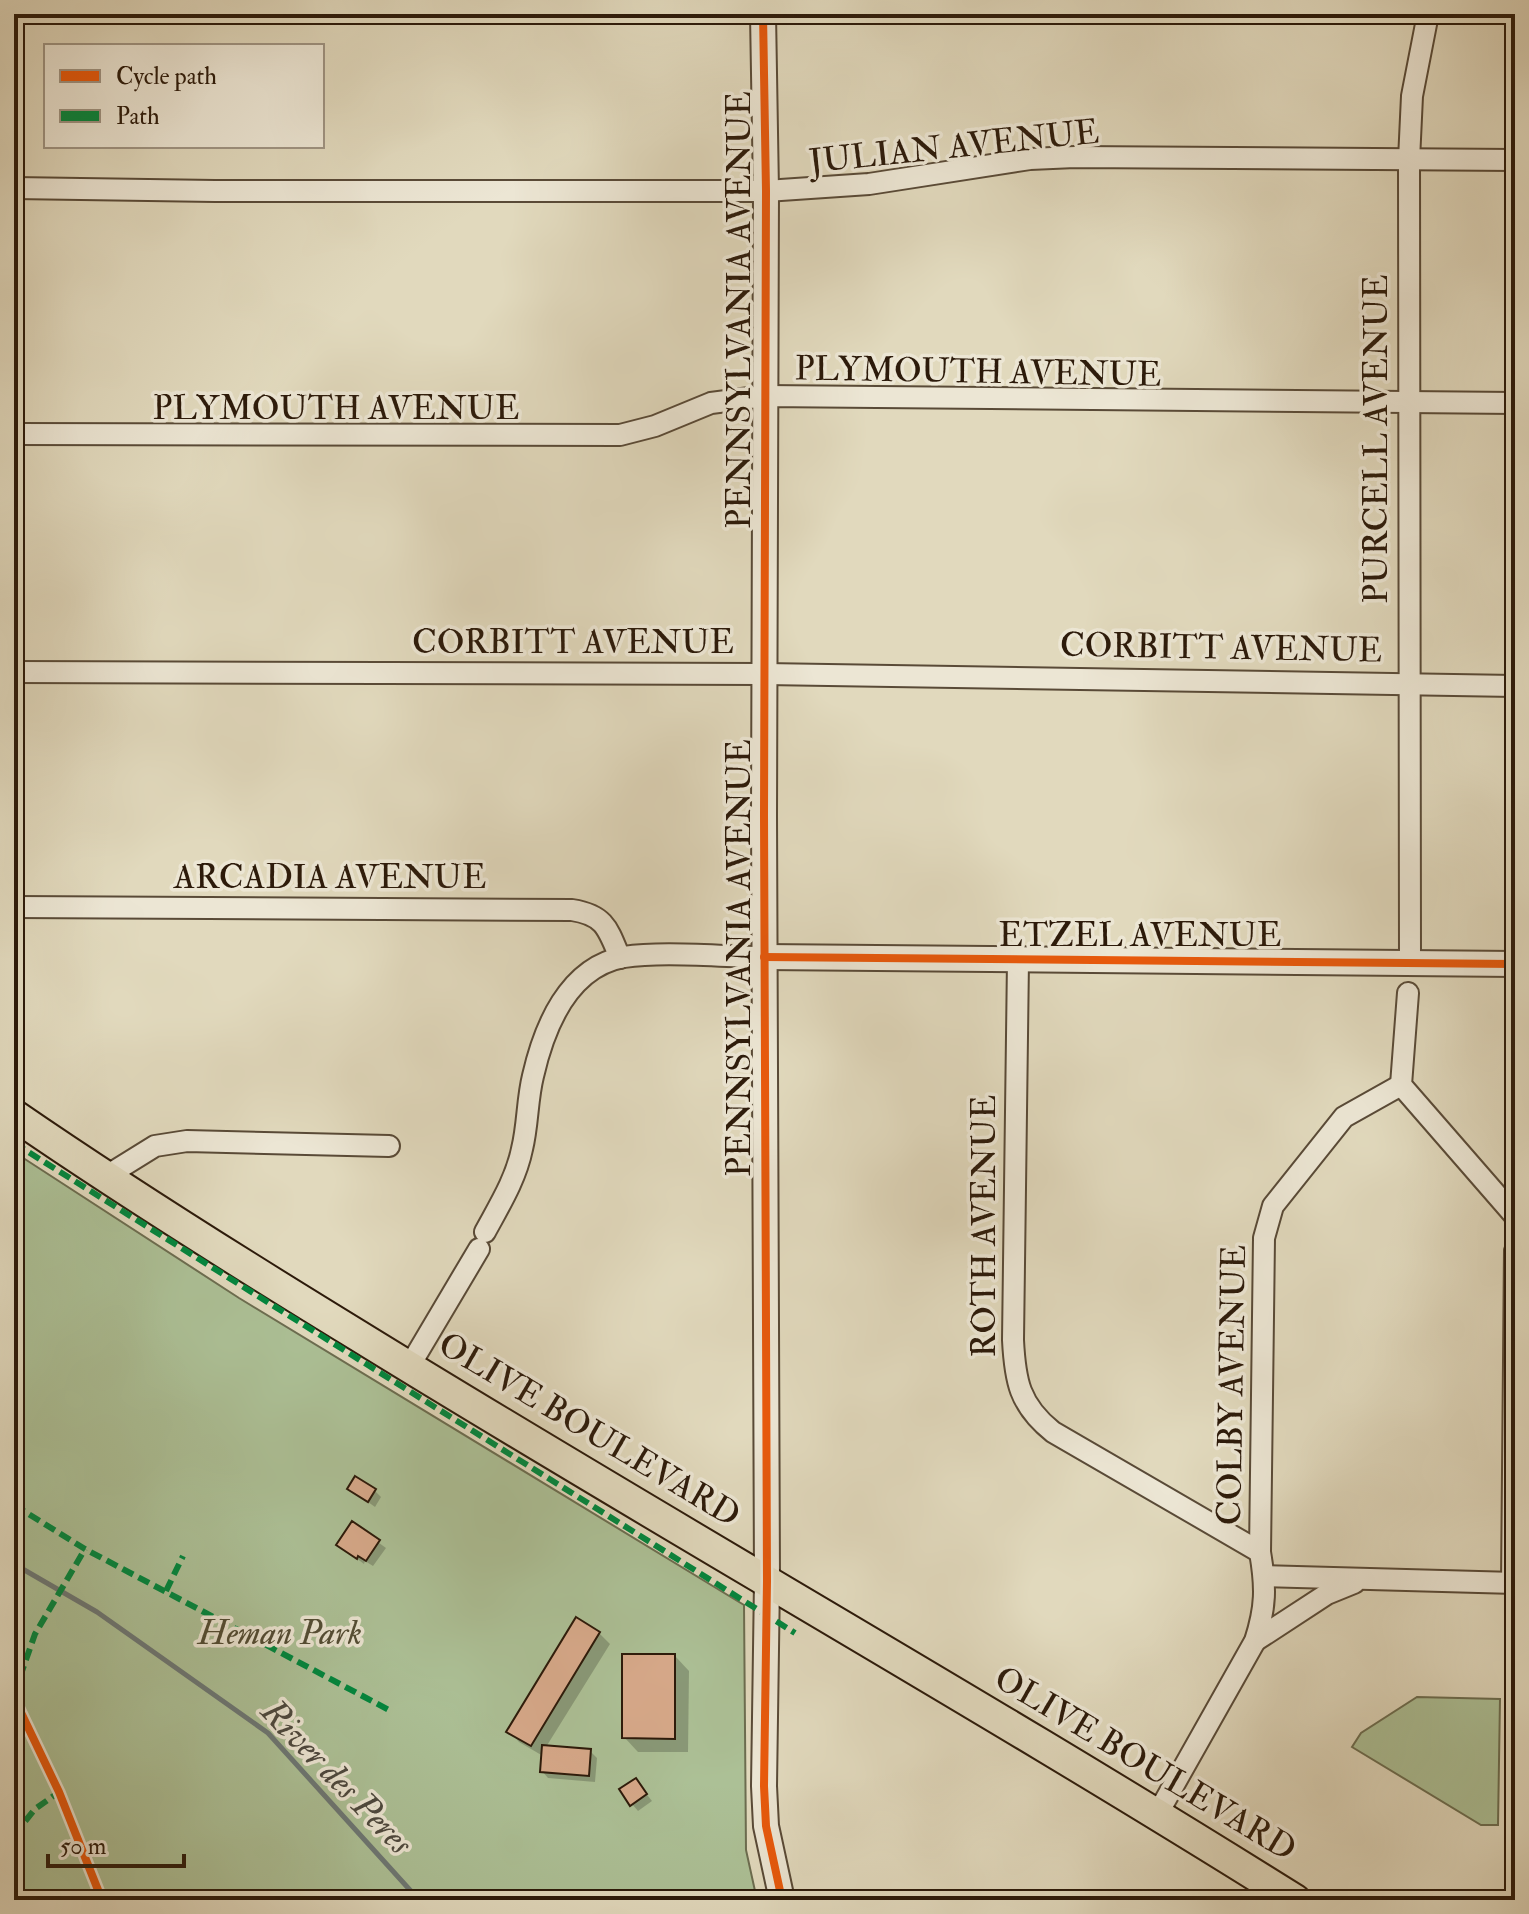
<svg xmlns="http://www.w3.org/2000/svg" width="1529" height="1914" font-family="'IM FELL Double Pica',serif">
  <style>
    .green { fill: #acc096; stroke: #6c6d50; stroke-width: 2 }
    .shadow { fill: #0003 }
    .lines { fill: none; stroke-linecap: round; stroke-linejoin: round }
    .stream { stroke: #6d7875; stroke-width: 5 }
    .building { fill: #d7a98a; stroke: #2c1a0a; stroke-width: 2 }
    .minor-casing { stroke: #594a37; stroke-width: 24 }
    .tertiary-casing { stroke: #594a37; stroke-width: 28 }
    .primary-casing { stroke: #2c1a0a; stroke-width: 34 }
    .minor { stroke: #ece6d4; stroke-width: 20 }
    .tertiary { stroke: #ece6d4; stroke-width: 24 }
    .primary { stroke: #e1d9bd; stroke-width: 30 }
    .quiet { stroke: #00873e; stroke-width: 6; stroke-dasharray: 12 6; stroke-linecap: butt }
    .cycleway-casing { stroke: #ece6d4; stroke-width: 13 }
    .cycleway { stroke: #e8590c; stroke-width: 8 }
    .labels { text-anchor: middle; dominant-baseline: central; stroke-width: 7; stroke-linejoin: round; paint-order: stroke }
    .street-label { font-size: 34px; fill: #2c1a0a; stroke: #ece6d4 }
    .park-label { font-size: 34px; font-style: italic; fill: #524c34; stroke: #ece6d4 }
    .water-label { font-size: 36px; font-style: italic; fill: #4d493f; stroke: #ece6d4 }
  </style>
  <rect width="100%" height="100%" fill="#e1d9bd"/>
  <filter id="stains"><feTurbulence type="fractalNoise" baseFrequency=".0025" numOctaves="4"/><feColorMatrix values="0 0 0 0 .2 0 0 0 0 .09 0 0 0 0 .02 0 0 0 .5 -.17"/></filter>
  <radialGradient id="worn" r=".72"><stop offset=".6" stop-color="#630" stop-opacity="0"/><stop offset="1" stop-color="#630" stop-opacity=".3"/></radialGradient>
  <!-- green -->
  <g class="green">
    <polygon points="14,1152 239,1298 744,1605 746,1850 757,1900 14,1900"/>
    <polygon points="1417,1697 1500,1699 1498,1825 1481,1825 1352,1747 1361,1733"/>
  </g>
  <!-- shadow -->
  <g class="shadow">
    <polygon points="350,1489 375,1491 381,1497 375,1507"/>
    <polygon points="353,1524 386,1548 373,1566 365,1561 364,1564 339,1545"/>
    <polygon points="599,1633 610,1644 546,1747 590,1751 597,1758 595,1782 548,1778 542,1771 543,1756 519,1742 509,1731"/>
    <polygon points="675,1656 689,1671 688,1752 638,1752 624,1737"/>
    <polygon points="636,1781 652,1801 638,1811 632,1804"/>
  </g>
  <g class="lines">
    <!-- stream -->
    <polyline class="stream" points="14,1564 97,1612 268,1733 419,1900"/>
  </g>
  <!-- building -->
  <g class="building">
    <polygon points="355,1476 376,1489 368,1502 347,1489"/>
    <polygon points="352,1521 380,1540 366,1561 358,1556 357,1559 336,1545"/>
    <polygon points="576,1617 600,1632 531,1746 506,1732"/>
    <polygon points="622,1654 675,1654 675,1739 622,1738"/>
    <polygon points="542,1745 591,1749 589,1776 540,1772"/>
    <polygon points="636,1778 647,1794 630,1806 619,1789"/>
  </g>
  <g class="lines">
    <defs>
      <g id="minor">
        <polyline points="14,188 215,191 766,191 869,184 1030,159 1075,157 1515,160"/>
        <polyline points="14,434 620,435 655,426 711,403 765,396 1515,403"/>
        <polyline points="14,672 765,674 1515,686"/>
        <path d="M14,907L572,910C605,915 608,929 620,958"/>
        <path d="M1018,960L1013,1340C1015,1380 1019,1405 1053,1432L1260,1552"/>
        <polyline points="1410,962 1409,160 1412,96 1428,14"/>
        <polyline points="1408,993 1401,1085 1515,1216"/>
        <polyline points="105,1177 155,1146 187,1141 389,1146"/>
        <path d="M485,1232C499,1206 516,1179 522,1149C528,1125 527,1100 533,1076C544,1028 568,967 624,957C664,951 722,957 764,957"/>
        <polyline points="409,1367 479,1249"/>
        <polyline points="1264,1576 1515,1583"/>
        <polyline points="1512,1583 1515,1251"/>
        <polyline points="1255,1641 1327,1594 1354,1583"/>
        <path d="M1158,1813L1255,1641C1266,1607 1266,1587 1260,1552L1264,1238L1273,1206L1344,1117L1401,1085"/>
      </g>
      <g id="tertiary">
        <polyline points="763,14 766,191 764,815 767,1581 764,1786 766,1826 782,1900"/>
        <polyline points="764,957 1515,964"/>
      </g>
      <path id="primary" d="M14,1115C126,1192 241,1264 357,1335C668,1527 986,1706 1295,1900"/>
    </defs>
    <!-- minor casing -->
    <use href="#minor" class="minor-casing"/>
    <!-- tertiary casing -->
    <use href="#tertiary" class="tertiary-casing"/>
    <!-- primary casing -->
    <use href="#primary" class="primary-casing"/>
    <!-- minor -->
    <use href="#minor" class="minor"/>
    <!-- tertiary -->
    <use href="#tertiary" class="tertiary"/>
    <!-- primary -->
    <use href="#primary" class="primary"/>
    <!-- quiet -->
    <g class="quiet">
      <polyline points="14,1143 795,1633"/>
      <polyline points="14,1505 85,1549 389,1710"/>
      <polyline points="166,1591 183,1556"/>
      <polyline points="14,1694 35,1634 85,1549"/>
      <polyline points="14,1835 35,1809 59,1792"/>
    </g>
    <defs>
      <g id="cycleway">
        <polyline points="763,14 766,191 764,815 767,1581 764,1786 766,1826 782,1900"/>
        <polyline points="764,957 1515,964"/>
        <polyline points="14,1698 59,1792 102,1900"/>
      </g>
    </defs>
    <!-- cycleway casing -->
    <use href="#cycleway" class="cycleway-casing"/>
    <!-- cycleway -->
    <use href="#cycleway" class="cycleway"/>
  </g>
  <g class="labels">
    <!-- street labels -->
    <g class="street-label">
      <text transform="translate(954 147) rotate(-6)">JULIAN AVENUE</text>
      <text transform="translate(739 310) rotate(-90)">PENNSYLVANIA AVENUE</text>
      <text transform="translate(978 372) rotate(1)">PLYMOUTH AVENUE</text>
      <text x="336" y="408">PLYMOUTH AVENUE</text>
      <text transform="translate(1376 439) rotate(-90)">PURCELL AVENUE</text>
      <text x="573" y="642">CORBITT AVENUE</text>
      <text transform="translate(1221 648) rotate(1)">CORBITT AVENUE</text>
      <text x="330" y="877">ARCADIA AVENUE</text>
      <text x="1140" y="935">ETZEL AVENUE</text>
      <text transform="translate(739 958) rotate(-90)">PENNSYLVANIA AVENUE</text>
      <text transform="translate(984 1226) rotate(-90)">ROTH AVENUE</text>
      <text transform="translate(1232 1385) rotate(-89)">COLBY AVENUE</text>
      <text transform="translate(589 1430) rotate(31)">OLIVE BOULEVARD</text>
      <text transform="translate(1145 1764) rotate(31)">OLIVE BOULEVARD</text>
    </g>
    <!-- park labels -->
    <g class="park-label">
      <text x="280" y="1633">Heman Park</text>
    </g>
    <!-- water labels -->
    <g class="water-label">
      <text transform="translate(337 1777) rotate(46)">River des Peres</text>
    </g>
  </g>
  <!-- margin -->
  <rect width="1529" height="1914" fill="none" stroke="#e1d9bd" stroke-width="48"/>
  <rect x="16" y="16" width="1497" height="1882" fill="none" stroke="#2c1a0a" stroke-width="4"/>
  <rect x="24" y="24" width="1481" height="1866" fill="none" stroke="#2c1a0a" stroke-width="2"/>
  <!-- legend -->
  <rect x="44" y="44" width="280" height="104" fill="#ece6d4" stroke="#9f9483" stroke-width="2"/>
  <rect x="60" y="70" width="40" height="12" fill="#e8590c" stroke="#9f9483" stroke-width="2"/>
  <text x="116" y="84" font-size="24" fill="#2c1a0a">Cycle path</text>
  <rect x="60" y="110" width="40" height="12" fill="#00873e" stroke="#9f9483" stroke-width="2"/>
  <text x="116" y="124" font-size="24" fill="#2c1a0a">Path</text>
  <!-- scale -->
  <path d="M48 1854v12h136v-12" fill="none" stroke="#2c1a0a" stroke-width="4"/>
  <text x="60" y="1854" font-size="24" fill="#2c1a0a" stroke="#ece6d4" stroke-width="6" paint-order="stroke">50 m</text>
  <rect width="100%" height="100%" filter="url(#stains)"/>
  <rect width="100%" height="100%" fill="url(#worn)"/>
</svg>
